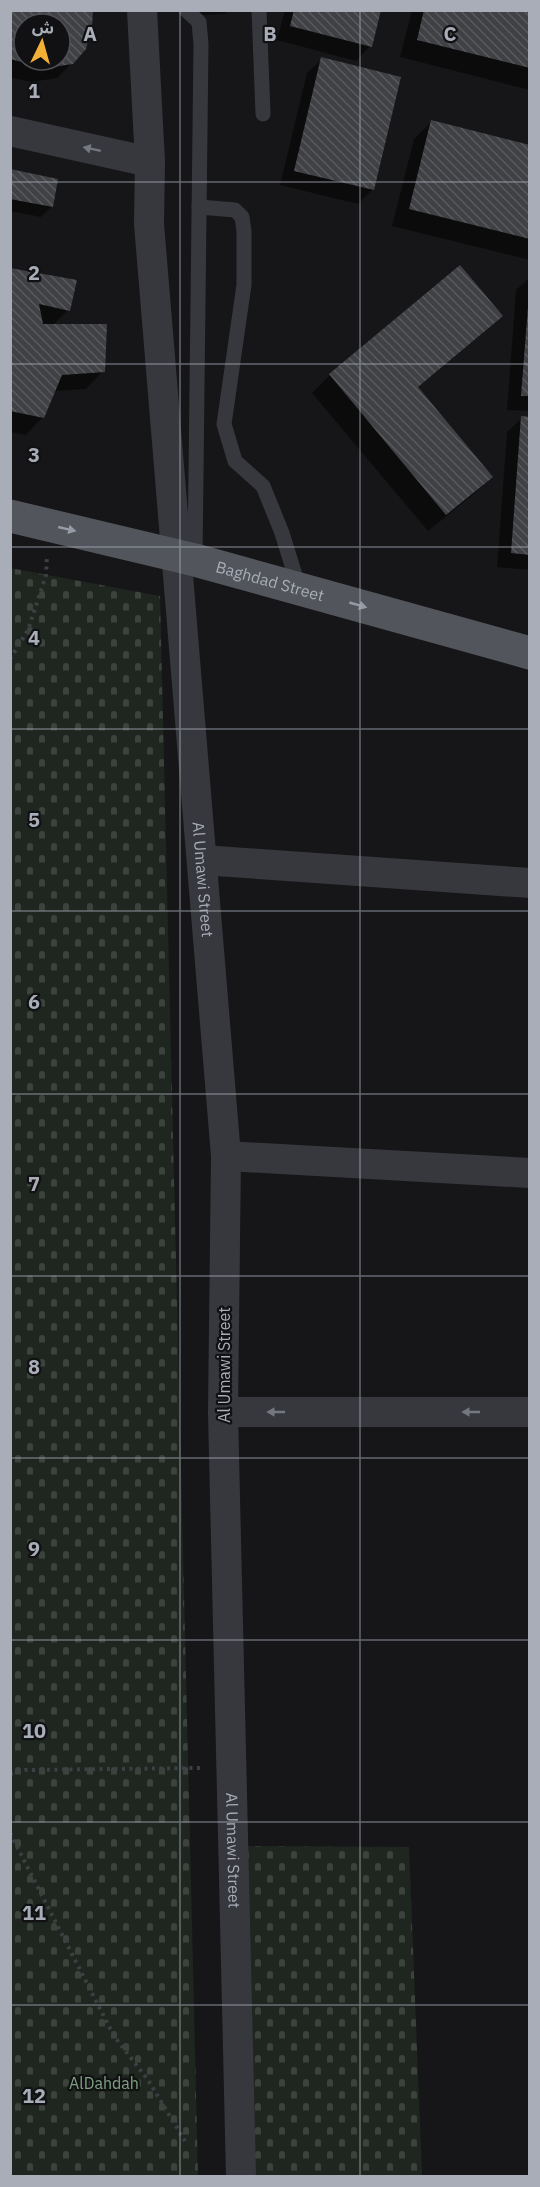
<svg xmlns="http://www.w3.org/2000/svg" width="540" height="2187" font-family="'IBM Plex Sans','Noto Sans Arabic',sans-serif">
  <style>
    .cemetery { fill: url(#cemetery-stones) }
    .shadow { fill: #0007; fill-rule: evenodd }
    .building { fill: url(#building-back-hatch); fill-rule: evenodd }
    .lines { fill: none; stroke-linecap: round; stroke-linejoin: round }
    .path { stroke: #3d3f44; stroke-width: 4; stroke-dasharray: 3 4.5; stroke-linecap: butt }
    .service { stroke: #37383d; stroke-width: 15 }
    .minor { stroke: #37383d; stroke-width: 30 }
    .primary { stroke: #53555c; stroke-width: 33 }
    .oneway { fill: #757881 }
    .oneway2 { fill: #979ba6 }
    .grid { fill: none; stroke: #a8adb8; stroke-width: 1.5; stroke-opacity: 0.55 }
    .labels { text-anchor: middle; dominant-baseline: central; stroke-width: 4.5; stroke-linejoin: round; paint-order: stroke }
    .street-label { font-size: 16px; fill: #a8adb8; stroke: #111113 }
    .park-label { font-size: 16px; fill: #7fa381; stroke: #111113 }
    .grid-label { font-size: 20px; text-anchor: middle; font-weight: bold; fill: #a8adb8; stroke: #111113; stroke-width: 4.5; stroke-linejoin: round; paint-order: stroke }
  </style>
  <defs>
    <pattern id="cemetery-stones" width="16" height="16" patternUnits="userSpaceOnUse" patternTransform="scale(1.5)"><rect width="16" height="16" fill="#1e261f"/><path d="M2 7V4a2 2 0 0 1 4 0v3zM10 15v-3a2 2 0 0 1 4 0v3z" fill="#3c433d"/></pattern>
    <pattern id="building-back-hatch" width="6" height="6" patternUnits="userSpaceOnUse" patternTransform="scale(1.5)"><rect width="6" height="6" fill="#404145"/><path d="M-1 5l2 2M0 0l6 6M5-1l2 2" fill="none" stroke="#595a5e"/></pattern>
  </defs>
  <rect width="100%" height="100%" fill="#161618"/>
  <!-- cemetery -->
  <g class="cemetery">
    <polygon points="10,568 160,596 198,2176 11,2176"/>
    <polygon points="232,1846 409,1847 422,2176 251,2176"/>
  </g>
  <!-- shadow -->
  <g class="shadow">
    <path d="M10,10H92L72,63L57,78L31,82L10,77ZM24,24H60V60H24Z"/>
    <polygon points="196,10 229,10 225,14 196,15"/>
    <polygon points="285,10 380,10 370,46 356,61 277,40"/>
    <polygon points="412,10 530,10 530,90 400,57"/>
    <polygon points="322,59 373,189 358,204 280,185 307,73"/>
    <polygon points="432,121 530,146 530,260 392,226 414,139"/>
    <polygon points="10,171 51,207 41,217 10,211"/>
    <polygon points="460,268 501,316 483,333 417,388 491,477 474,494 428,531 312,393 330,375"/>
    <polygon points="10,270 68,310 53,325 103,371 86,389 54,391 43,417 26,435 10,432"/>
    <polygon points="530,277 530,411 507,410 516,290"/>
    <polygon points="522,418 530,418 530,570 497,567 507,432"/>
  </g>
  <!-- building -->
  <g class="building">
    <path d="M10,10H93L92,26L86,49L73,64L46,68L10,59ZM24,24H60V60H24Z"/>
    <polygon points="294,10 381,10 372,47 290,26"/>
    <polygon points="424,10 530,10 530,68 417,40"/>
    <polygon points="321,57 401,77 374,190 294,171"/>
    <polygon points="431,120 530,145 530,239 409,209"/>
    <polygon points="10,169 58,179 53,207 10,199"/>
    <polygon points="460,265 503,316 418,387 493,477 446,515 329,374"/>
    <polygon points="10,268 77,280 70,311 39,304 43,324 107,324 105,372 62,375 44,418 10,411"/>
    <polygon points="528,307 530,307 530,396 521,396"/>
    <polygon points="521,416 530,417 530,555 511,553"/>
  </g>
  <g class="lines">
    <!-- path -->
    <g class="path">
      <polyline points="10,659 28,630 46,575 47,556"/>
      <polyline points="10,1774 25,1770 200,1768"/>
      <polyline points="10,1833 114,2036 148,2080 185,2141"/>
    </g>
    <!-- service -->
    <g class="service">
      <polyline points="186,10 199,22 201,44 195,560"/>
      <polyline points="259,10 263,114"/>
      <polyline points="199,207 235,210 242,217 244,231 244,285 224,424 235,461 263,486 282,533 299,588"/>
    </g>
    <!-- minor -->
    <g class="minor">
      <path id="s1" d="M142,10L150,162L149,224L226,1156L223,1412L241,2176"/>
      <polyline points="10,131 150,162"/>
      <polyline points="202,860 530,883"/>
      <polyline points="226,1156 530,1173"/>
      <polyline points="223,1412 530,1412"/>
    </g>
    <!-- primary -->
    <path class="primary" id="s2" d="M10,516L195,560L530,653"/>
  </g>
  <!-- one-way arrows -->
  <defs><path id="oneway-solid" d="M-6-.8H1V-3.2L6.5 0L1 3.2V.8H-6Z" transform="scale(1.5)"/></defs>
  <g class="oneway">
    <use href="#oneway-solid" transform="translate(92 149) rotate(-168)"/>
    <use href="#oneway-solid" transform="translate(276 1412) rotate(-180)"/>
    <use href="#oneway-solid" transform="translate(471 1412) rotate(-180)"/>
  </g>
  <g class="oneway2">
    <use href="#oneway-solid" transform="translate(67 529) rotate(13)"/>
    <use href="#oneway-solid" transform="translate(358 605) rotate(16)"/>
  </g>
  <!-- grid -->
  <path class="grid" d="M180,10V2176M360,10V2176M10,182H530M10,364H530M10,547H530M10,729H530M10,911H530M10,1094H530M10,1276H530M10,1458H530M10,1640H530M10,1822H530M10,2005H530"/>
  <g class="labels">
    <!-- street labels -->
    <g class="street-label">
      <text stroke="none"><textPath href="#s2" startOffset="268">Baghdad Street</textPath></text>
      <text stroke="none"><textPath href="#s1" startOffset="872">Al Umawi Street</textPath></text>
      <text transform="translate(224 1365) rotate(-90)">Al Umawi Street</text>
      <text stroke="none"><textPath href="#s1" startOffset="1844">Al Umawi Street</textPath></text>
    </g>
    <!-- park labels -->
    <g class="park-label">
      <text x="104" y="2083">AlDahdah</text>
    </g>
  </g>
  <g class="grid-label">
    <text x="90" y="41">A</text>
    <text x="270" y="41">B</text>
    <text x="450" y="41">C</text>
    <text x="34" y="98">1</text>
    <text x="34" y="280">2</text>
    <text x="34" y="462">3</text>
    <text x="34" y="645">4</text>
    <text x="34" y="827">5</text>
    <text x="34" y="1009">6</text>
    <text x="34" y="1191">7</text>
    <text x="34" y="1374">8</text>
    <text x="34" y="1556">9</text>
    <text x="34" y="1738">10</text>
    <text x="34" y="1920">11</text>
    <text x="34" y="2103">12</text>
  </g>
  <!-- border -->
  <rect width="540" height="2187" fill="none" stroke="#a8adb8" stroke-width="24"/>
  <!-- north arrow -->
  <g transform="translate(42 42) rotate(5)"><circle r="28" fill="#111113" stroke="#4d4f55" stroke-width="1.5"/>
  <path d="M0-4.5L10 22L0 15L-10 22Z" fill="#f2b134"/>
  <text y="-9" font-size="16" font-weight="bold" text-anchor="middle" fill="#a8adb8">ش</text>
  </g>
</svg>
